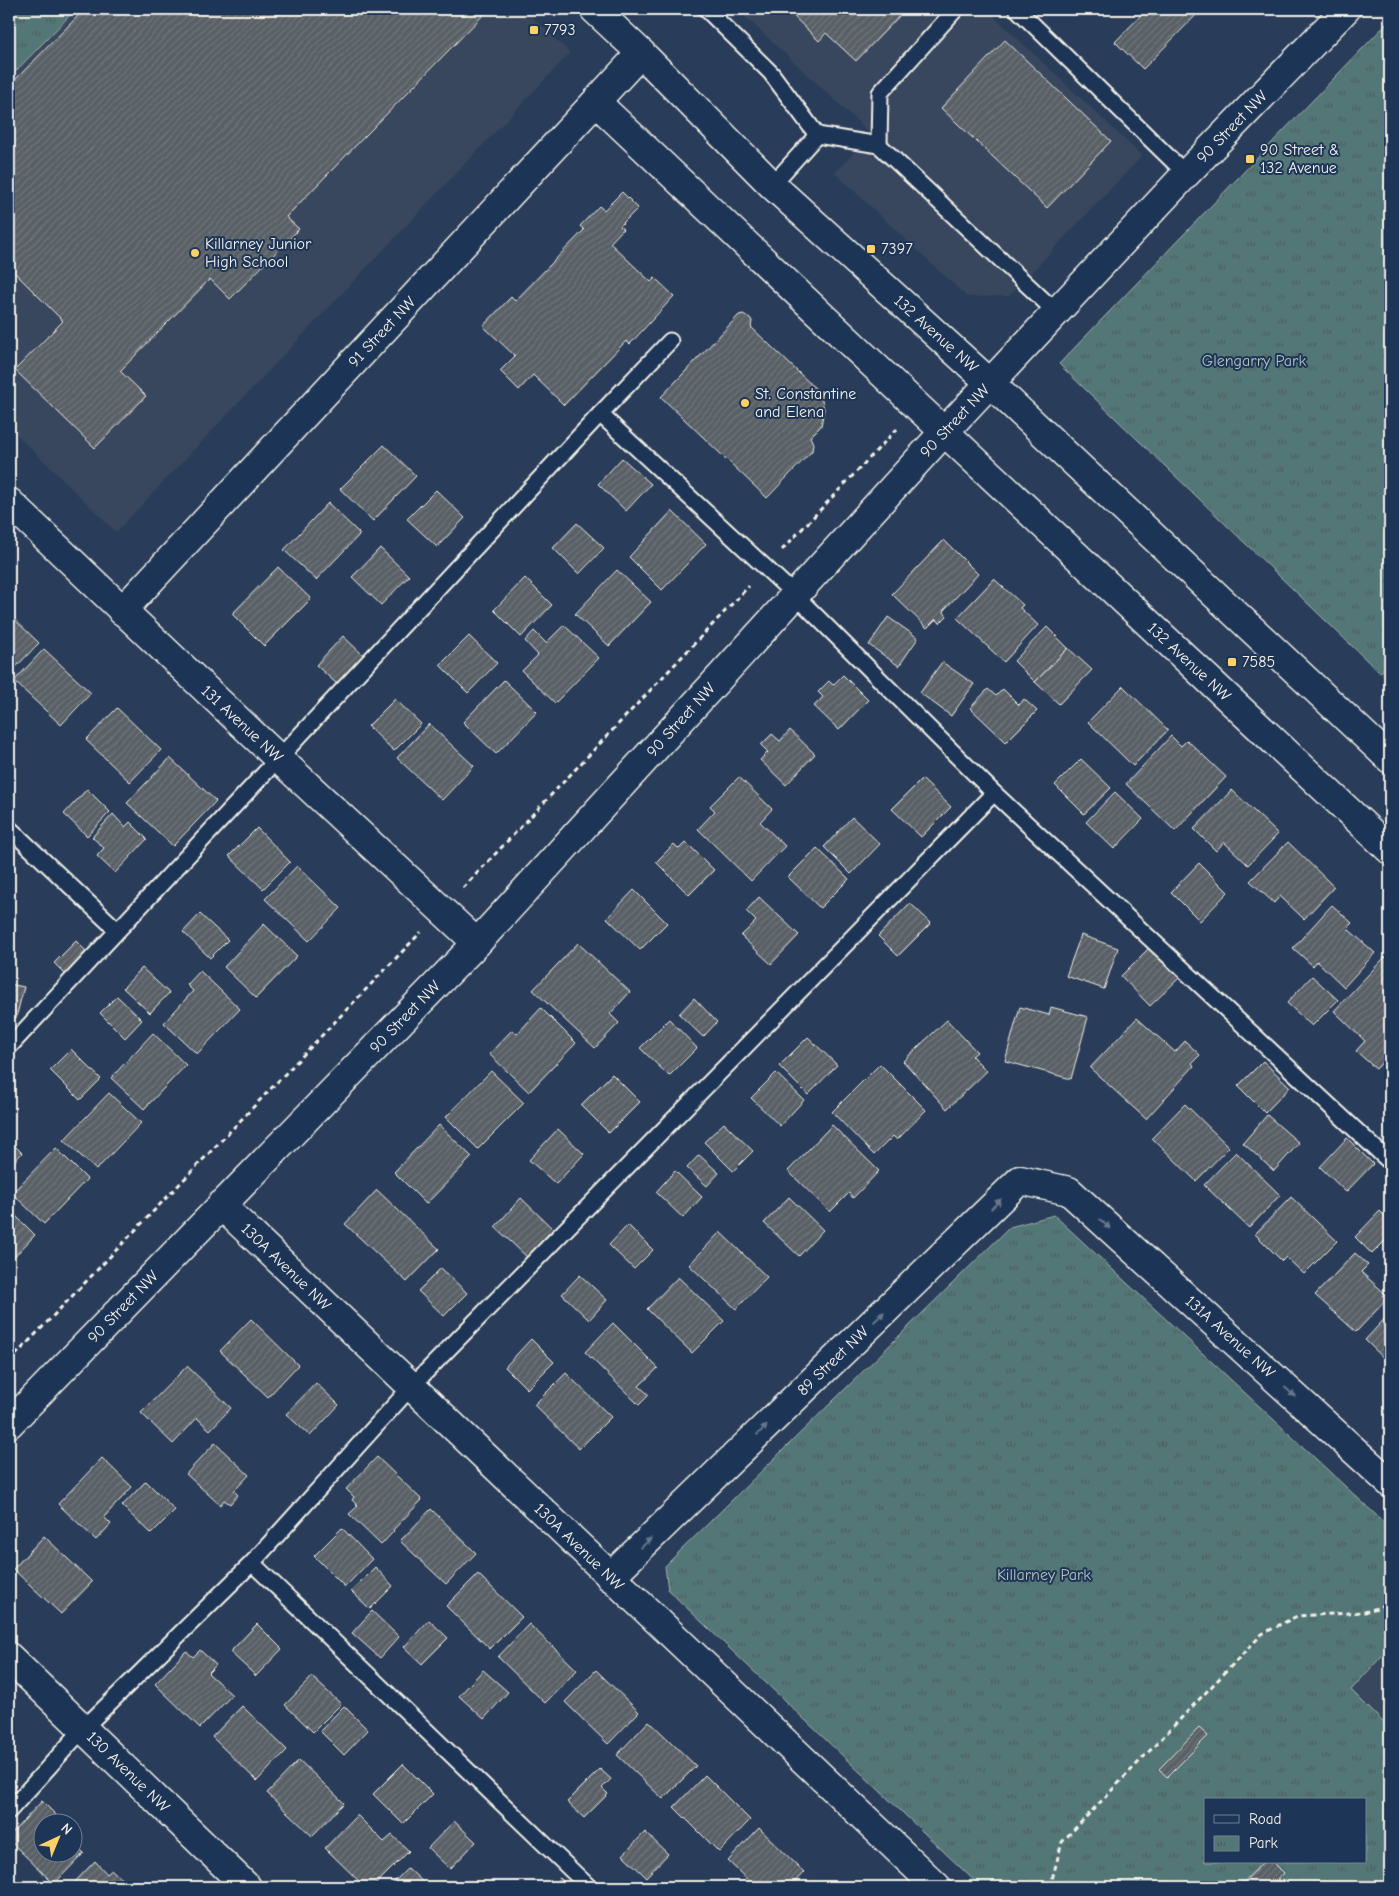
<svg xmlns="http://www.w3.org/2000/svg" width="1399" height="1896" font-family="'Comic Neue',sans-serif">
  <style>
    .built { fill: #37475d }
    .park { fill: url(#park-tufts); stroke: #a4b4af; fill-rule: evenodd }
    .building { fill: url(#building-hatch); stroke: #f4f1e8 }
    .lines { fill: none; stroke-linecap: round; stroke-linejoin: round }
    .service-casing { stroke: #f4f1e8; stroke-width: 19 }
    .minor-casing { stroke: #f4f1e8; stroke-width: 31 }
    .tertiary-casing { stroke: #f4f1e8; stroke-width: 31 }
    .path { stroke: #f4f1e8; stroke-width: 3; stroke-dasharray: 5 4; stroke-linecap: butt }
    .service { stroke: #1d3557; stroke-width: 15 }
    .minor { stroke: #1d3557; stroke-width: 28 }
    .tertiary { stroke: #1d3557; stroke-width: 28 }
    .oneway { fill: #68778a }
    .poi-dot { fill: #ffd166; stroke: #1d3557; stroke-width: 2 }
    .labels { text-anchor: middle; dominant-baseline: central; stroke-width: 4; stroke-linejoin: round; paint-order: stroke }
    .poi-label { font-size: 16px; fill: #f4f1e8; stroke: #1d3557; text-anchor: start }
    .street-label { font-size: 16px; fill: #f4f1e8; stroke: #1d3557 }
    .park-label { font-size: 16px; fill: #b4c0ba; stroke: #1d3557 }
  </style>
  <defs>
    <pattern id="park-tufts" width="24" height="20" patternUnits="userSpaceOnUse" patternTransform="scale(1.25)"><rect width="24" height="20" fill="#537676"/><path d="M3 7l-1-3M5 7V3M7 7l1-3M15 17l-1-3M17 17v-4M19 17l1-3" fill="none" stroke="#4e5f5e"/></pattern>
    <pattern id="building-hatch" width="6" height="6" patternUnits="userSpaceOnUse" patternTransform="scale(1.25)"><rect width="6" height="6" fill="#585f65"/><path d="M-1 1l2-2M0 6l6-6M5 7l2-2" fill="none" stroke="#71767b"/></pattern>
  </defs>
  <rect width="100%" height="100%" fill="#293d5a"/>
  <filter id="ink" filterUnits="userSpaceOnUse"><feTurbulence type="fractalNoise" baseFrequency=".02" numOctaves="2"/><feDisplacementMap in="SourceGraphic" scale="10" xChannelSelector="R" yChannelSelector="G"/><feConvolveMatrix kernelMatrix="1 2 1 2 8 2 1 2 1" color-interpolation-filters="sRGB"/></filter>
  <g filter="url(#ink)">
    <!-- built -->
    <g class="built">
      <polygon points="76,9 524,9 570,53 116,532 9,427 9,78"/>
      <polygon points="737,9 986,9 1142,156 1009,296 967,297 835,173 871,134"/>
      <polygon points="1390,662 1390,683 1380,673"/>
      <polygon points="1390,1647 1390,1729 1351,1690"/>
    </g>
    <!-- park -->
    <g class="park">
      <polygon points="9,9 76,9 9,78"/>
      <polygon points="1390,20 1390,662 1380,673 1059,364"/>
      <path d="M1054,1215L1390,1528V1647L1351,1690L1390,1729V1887H981L668,1590L665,1566L1010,1227ZM1205,1800H1365V1862H1205Z"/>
    </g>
    <!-- building -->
    <g class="building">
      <polygon points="85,9 339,9 342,12 346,9 489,9 286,217 299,229 230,299 210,279 120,371 146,396 95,448 15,370 63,321 9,267 9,86"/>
      <polygon points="786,9 906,9 856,61 826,33 819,41"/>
      <polygon points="1147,9 1202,9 1143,69 1115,42"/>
      <polygon points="1005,40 1111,141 1047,208 941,108"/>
      <polygon points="622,192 638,208 620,226 623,229 610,243 651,282 655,278 674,296 630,344 626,341 564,405 533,375 519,390 500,371 515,356 483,326 511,297 515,301 584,230 580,226 599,206 604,210"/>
      <polygon points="743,314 750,318 752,321 751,327 820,393 824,409 821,426 810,437 813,443 812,451 767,498 661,397 739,315"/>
      <polygon points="384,445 416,476 373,521 340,489"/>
      <polygon points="622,458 651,484 626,511 598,484"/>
      <polygon points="436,490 465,518 437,547 407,519"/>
      <polygon points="328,503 360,534 316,580 284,550"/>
      <polygon points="672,511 706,544 662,590 629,557"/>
      <polygon points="577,523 604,548 579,574 553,548"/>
      <polygon points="944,540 978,574 943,611 947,616 940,623 936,619 927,628 892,594"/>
      <polygon points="380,548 409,576 381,605 352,577"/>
      <polygon points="278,567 311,599 264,646 232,614"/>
      <polygon points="617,570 651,602 609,646 575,614"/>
      <polygon points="525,578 552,605 521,637 494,610"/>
      <polygon points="994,579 1023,605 1020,608 1038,625 1004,662 957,618"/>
      <polygon points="9,614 39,643 9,674"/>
      <polygon points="888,617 918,638 899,666 869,645"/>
      <polygon points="564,625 599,658 555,703 522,671 538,655 525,641 534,631 546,643"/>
      <polygon points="1047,627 1068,648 1035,682 1014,661"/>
      <polygon points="343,636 364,656 338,685 316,665"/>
      <polygon points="469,636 497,663 468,693 440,665"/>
      <polygon points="1068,648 1092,670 1059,704 1035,682"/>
      <polygon points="44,649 91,693 61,725 14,681"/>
      <polygon points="942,662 974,684 951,716 920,693"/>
      <polygon points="843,675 868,700 839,730 814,706 823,697 818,692 829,681 833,685"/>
      <polygon points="504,680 537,712 496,754 463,722"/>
      <polygon points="1123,686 1168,730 1133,766 1088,722"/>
      <polygon points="988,689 996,696 1003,689 1019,705 1024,699 1037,711 1006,742 970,708"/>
      <polygon points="395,699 421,724 394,751 368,726"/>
      <polygon points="117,708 161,750 130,782 86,740"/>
      <polygon points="429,724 474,766 442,800 397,758"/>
      <polygon points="790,730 815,754 786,785 760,760 768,752 761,745 772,734 780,741"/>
      <polygon points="1171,736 1181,746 1187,740 1226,777 1175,831 1126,784"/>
      <polygon points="170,758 216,801 173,846 127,803"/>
      <polygon points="1081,759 1111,788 1084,814 1055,785"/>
      <polygon points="739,777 772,809 760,822 785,846 751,881 698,829 715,811 710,806"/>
      <polygon points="922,779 951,807 921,837 892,809"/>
      <polygon points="87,789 110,812 87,836 64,814"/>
      <polygon points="1232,790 1278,834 1248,865 1224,842 1216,851 1194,829"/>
      <polygon points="1115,792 1143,819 1114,849 1086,822"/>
      <polygon points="113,814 125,827 130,822 147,839 115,873 97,856 104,848 92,837"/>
      <polygon points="852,817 880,844 851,874 824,847"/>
      <polygon points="257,828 290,862 263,889 229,856"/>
      <polygon points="686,842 714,870 689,895 656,862 674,844 679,849"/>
      <polygon points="1288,842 1334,887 1304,919 1280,896 1274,903 1250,881"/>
      <polygon points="817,848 849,879 820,908 788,877"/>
      <polygon points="1199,863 1228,892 1200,921 1171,892"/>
      <polygon points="297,866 341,908 309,941 265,899"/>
      <polygon points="634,890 667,923 640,950 607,918"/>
      <polygon points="759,897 799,935 771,964 741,936 756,921 746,911"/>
      <polygon points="910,903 931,923 898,956 878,936"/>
      <polygon points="1332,905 1352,923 1347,928 1375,953 1344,987 1317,961 1313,966 1293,948"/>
      <polygon points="200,914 228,940 210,958 183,932"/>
      <polygon points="264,924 297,956 256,998 224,967"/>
      <polygon points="1081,935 1118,948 1104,989 1066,976"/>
      <polygon points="76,941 88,953 66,975 54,963"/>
      <polygon points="578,943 630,992 610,1014 619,1023 595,1048 533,990"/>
      <polygon points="1149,948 1179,978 1150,1006 1121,976"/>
      <polygon points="1385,957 1390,962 1390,1024 1386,1029 1390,1032 1390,1054 1376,1069 1356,1051 1365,1041 1334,1011"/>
      <polygon points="142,968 169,993 150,1013 123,988"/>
      <polygon points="200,971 240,1009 197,1054 164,1023 193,991 187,985"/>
      <polygon points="1312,976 1338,1000 1312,1026 1287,1003"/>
      <polygon points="9,984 24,987 16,1018 9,1016"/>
      <polygon points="117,996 142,1020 125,1038 100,1013"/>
      <polygon points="694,998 717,1022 703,1037 679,1014"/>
      <polygon points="1020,1007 1049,1015 1051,1007 1088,1017 1071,1079 1005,1061"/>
      <polygon points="541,1008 576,1043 529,1092 489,1054 512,1030 517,1034"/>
      <polygon points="1137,1018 1175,1052 1185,1041 1200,1055 1192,1063 1194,1066 1146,1119 1090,1068"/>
      <polygon points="669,1019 697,1048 669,1076 640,1048"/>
      <polygon points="947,1020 977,1052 972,1056 987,1071 947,1109 903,1061"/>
      <polygon points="153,1033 186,1065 144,1109 111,1078"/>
      <polygon points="808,1037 837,1065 808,1095 779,1066"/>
      <polygon points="71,1049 101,1079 80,1100 50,1070"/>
      <polygon points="1263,1061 1290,1087 1265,1113 1238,1086"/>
      <polygon points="880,1064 926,1110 897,1140 893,1136 874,1155 832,1112"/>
      <polygon points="491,1071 524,1103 478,1149 446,1117"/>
      <polygon points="776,1073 804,1100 780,1126 751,1098"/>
      <polygon points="612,1074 640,1102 609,1133 581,1105"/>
      <polygon points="109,1093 141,1123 96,1170 64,1140"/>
      <polygon points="1185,1104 1229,1147 1196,1181 1152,1138"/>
      <polygon points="1267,1115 1299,1143 1274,1171 1243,1143"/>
      <polygon points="724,1123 753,1151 733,1171 704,1142"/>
      <polygon points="439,1125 472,1157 426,1204 394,1172"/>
      <polygon points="832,1125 879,1171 853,1198 849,1193 830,1212 788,1171"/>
      <polygon points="558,1129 584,1154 556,1184 529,1160"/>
      <polygon points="1347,1138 1373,1164 1346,1192 1320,1167"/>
      <polygon points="9,1140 22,1153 9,1167"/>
      <polygon points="56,1148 87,1179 44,1224 12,1193"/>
      <polygon points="1236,1152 1280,1195 1249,1228 1204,1185"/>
      <polygon points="699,1155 719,1173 707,1186 687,1168"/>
      <polygon points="675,1171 702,1197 683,1218 656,1192"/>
      <polygon points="377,1190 439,1249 407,1282 345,1224"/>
      <polygon points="789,1197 823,1230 799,1256 764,1223"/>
      <polygon points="1291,1197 1337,1241 1304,1274 1286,1257 1282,1261 1255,1234"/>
      <polygon points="521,1198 553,1229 527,1257 495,1227"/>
      <polygon points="9,1209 35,1235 9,1262"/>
      <polygon points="1380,1211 1390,1221 1390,1236 1372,1254 1355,1237"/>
      <polygon points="628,1225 653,1250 634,1269 609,1245"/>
      <polygon points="720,1232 767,1277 736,1309 689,1265"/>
      <polygon points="1355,1253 1368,1265 1361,1272 1389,1297 1356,1332 1315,1295"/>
      <polygon points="441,1268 467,1293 444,1316 418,1291"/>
      <polygon points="580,1275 607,1300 589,1320 562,1294"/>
      <polygon points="678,1277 724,1321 692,1353 647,1309"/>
      <polygon points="1390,1313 1390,1364 1365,1340"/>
      <polygon points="251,1319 298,1365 268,1397 220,1351"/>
      <polygon points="613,1323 658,1368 639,1386 649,1395 639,1405 585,1352"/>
      <polygon points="531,1339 554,1362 527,1389 505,1367"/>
      <polygon points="187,1366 231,1408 210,1430 197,1418 173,1444 141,1413"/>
      <polygon points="566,1373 611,1417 579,1449 534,1405"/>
      <polygon points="316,1383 339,1405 310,1436 286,1414"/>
      <polygon points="215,1443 249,1475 234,1491 238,1495 230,1504 224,1500 220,1505 186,1474"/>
      <polygon points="377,1457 422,1500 393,1530 394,1531 381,1545 349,1514 358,1506 352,1500 354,1497 346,1489"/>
      <polygon points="102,1458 132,1487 104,1517 111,1524 96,1540 58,1504"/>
      <polygon points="146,1481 175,1510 151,1534 122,1506"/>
      <polygon points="431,1509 476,1553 446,1584 400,1541"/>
      <polygon points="342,1528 372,1559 345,1587 314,1556"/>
      <polygon points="44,1536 92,1582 61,1614 13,1569"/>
      <polygon points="375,1567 393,1586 370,1609 351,1591"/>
      <polygon points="478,1574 522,1617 490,1649 446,1606"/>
      <polygon points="372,1611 399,1637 380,1658 352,1633"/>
      <polygon points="429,1620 448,1638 422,1664 404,1647"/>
      <polygon points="257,1624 282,1649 256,1676 230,1652"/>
      <polygon points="529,1624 577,1670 545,1703 498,1657"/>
      <polygon points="200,1650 216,1665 208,1673 232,1695 200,1728 155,1684 186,1651 193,1657"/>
      <polygon points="483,1670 508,1692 484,1719 459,1696"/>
      <polygon points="596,1670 639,1712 608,1744 565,1702"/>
      <polygon points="312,1677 341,1704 313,1732 285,1705"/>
      <polygon points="242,1706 287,1750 257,1781 212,1737"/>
      <polygon points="344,1706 368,1730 344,1755 320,1731"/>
      <polygon points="649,1721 696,1766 663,1799 617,1755"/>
      <polygon points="1199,1728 1208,1736 1167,1777 1159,1769"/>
      <polygon points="299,1760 344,1803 312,1836 267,1793"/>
      <polygon points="403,1764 433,1794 403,1824 373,1794"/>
      <polygon points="600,1769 611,1779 602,1788 608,1794 584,1818 567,1802"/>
      <polygon points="9,1775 15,1781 9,1787"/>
      <polygon points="705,1775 750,1820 719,1852 674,1807"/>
      <polygon points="42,1801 65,1824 42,1824 42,1854 72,1854 72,1842 84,1853 54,1884 9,1840 9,1836"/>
      <polygon points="357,1815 384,1842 392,1835 409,1851 373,1887 365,1887 325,1848"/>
      <polygon points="454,1821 476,1842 450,1869 428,1848"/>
      <polygon points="759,1828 804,1872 790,1887 755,1887 728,1861"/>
      <polygon points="645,1832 668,1854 646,1877 623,1855"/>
      <polygon points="95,1861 107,1874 112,1870 130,1887 70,1887"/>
      <polygon points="1263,1862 1273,1862 1284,1873 1270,1887 1236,1887 1242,1881 1243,1883"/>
      <polygon points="408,1868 428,1887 389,1887"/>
      <polygon points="560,1878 569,1887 550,1887"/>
      <polygon points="814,1881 821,1887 809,1887"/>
    </g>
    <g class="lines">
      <defs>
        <g id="service">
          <polyline points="706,9 771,73 817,135 879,145 880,93 956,9"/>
          <polyline points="1017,9 1186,174"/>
          <polyline points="879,145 1056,312"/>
          <polyline points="772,185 817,135"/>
          <polyline points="600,414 795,595 994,793 1390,1162"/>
          <polyline points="9,828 117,930"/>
          <polyline points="9,1047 600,414 670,341"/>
          <polyline points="252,1563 589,1887"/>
          <polyline points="9,1811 83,1729 252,1563 411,1387 994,793"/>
        </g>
        <g id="minor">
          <polyline points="596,102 918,407 1390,850"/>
          <polyline points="9,502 279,759 477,943"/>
          <polyline points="122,611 641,53"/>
          <polyline points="221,1205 937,1887"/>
          <polyline points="610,1577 1020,1180 1069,1191 1390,1483"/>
        </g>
        <g id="tertiary">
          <polyline points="594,9 641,53 772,185 990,383 1390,759"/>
          <polyline points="9,1424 477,943 944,432 1186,174 1346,9"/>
          <polyline points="9,1657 247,1887"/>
        </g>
      </defs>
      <!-- service casing -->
      <use href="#service" class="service-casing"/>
      <!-- minor casing -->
      <use href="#minor" class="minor-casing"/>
      <!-- tertiary casing -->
      <use href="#tertiary" class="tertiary-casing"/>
      <!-- path -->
      <g class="path">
        <polyline points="782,550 897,429"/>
        <polyline points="463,888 749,586"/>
        <polyline points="9,1362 421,932"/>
        <polyline points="1050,1887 1062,1842 1262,1634 1297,1616 1365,1612 1380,1607 1390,1600"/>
      </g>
      <!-- service -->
      <use href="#service" class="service"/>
      <!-- minor -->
      <use href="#minor" class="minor"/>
      <!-- tertiary -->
      <use href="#tertiary" class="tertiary"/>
    </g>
    <!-- one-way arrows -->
    <defs><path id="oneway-solid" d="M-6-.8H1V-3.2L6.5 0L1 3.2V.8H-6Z" transform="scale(1.25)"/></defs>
    <g class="oneway">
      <use href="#oneway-solid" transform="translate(996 1204) rotate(-44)"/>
      <use href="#oneway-solid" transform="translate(1105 1224) rotate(42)"/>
      <use href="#oneway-solid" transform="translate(879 1317) rotate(-44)"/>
      <use href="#oneway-solid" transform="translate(1290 1392) rotate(42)"/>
      <use href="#oneway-solid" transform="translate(762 1430) rotate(-44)"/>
      <use href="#oneway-solid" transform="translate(646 1543) rotate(-44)"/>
    </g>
  </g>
  <!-- markers -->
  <g class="poi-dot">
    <rect x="529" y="25" width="10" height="10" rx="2.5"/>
    <rect x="1245" y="154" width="10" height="10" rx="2.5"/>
    <rect x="866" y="244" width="10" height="10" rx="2.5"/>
    <circle cx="195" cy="253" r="5"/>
    <circle cx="745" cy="403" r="5"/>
    <rect x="1227" y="657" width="10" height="10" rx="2.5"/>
  </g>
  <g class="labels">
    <!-- poi labels -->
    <g class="poi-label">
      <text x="544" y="30">7793</text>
      <text x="1260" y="150">90 Street &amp;<tspan x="1260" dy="18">132 Avenue</tspan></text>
      <text x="205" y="244">Killarney Junior<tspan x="205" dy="18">High School</tspan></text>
      <text x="881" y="249">7397</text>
      <text x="755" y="394">St. Constantine<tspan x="755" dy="18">and Elena</tspan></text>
      <text x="1242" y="662">7585</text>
    </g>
    <!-- street labels -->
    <g class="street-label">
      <text transform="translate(1232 127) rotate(-46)">90 Street NW</text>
      <text transform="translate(382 332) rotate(-47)">91 Street NW</text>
      <text transform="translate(936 334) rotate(42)">132 Avenue NW</text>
      <text transform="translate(955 421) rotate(-47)">90 Street NW</text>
      <text transform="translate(1189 662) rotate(43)">132 Avenue NW</text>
      <text transform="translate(681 720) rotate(-48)">90 Street NW</text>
      <text transform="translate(242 724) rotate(43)">131 Avenue NW</text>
      <text transform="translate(405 1017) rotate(-46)">90 Street NW</text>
      <text transform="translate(286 1267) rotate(44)">130A Avenue NW</text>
      <text transform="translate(123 1307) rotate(-46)">90 Street NW</text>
      <text transform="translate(1230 1337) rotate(42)">131A Avenue NW</text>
      <text transform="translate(833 1361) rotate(-44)">89 Street NW</text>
      <text transform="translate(579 1547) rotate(44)">130A Avenue NW</text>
      <text transform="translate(128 1772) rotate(44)">130 Avenue NW</text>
    </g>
    <!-- park labels -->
    <g class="park-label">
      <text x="1254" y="361">Glengarry Park</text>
      <text x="1044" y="1575">Killarney Park</text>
    </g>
  </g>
  <!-- margin -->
  <rect width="1399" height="1896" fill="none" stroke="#1d3557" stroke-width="30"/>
  <rect x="15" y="15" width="1369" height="1866" fill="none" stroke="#f4f1e8" stroke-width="2" filter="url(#ink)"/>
  <!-- legend -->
  <rect x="1204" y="1798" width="162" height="65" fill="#1d3557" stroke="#738091"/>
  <rect x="1214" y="1815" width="25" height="8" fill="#1d3557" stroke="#738091"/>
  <text x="1249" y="1824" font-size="15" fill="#f4f1e8">Road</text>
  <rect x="1214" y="1836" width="25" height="15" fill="url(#park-tufts)" stroke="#738091"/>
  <text x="1249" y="1848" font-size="15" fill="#f4f1e8">Park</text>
  <!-- north arrow -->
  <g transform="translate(58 1838) rotate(44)"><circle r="24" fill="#1d3557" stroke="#738091"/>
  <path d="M0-4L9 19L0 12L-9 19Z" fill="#ffd166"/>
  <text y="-8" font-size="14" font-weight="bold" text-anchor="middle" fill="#f4f1e8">N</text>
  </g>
</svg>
